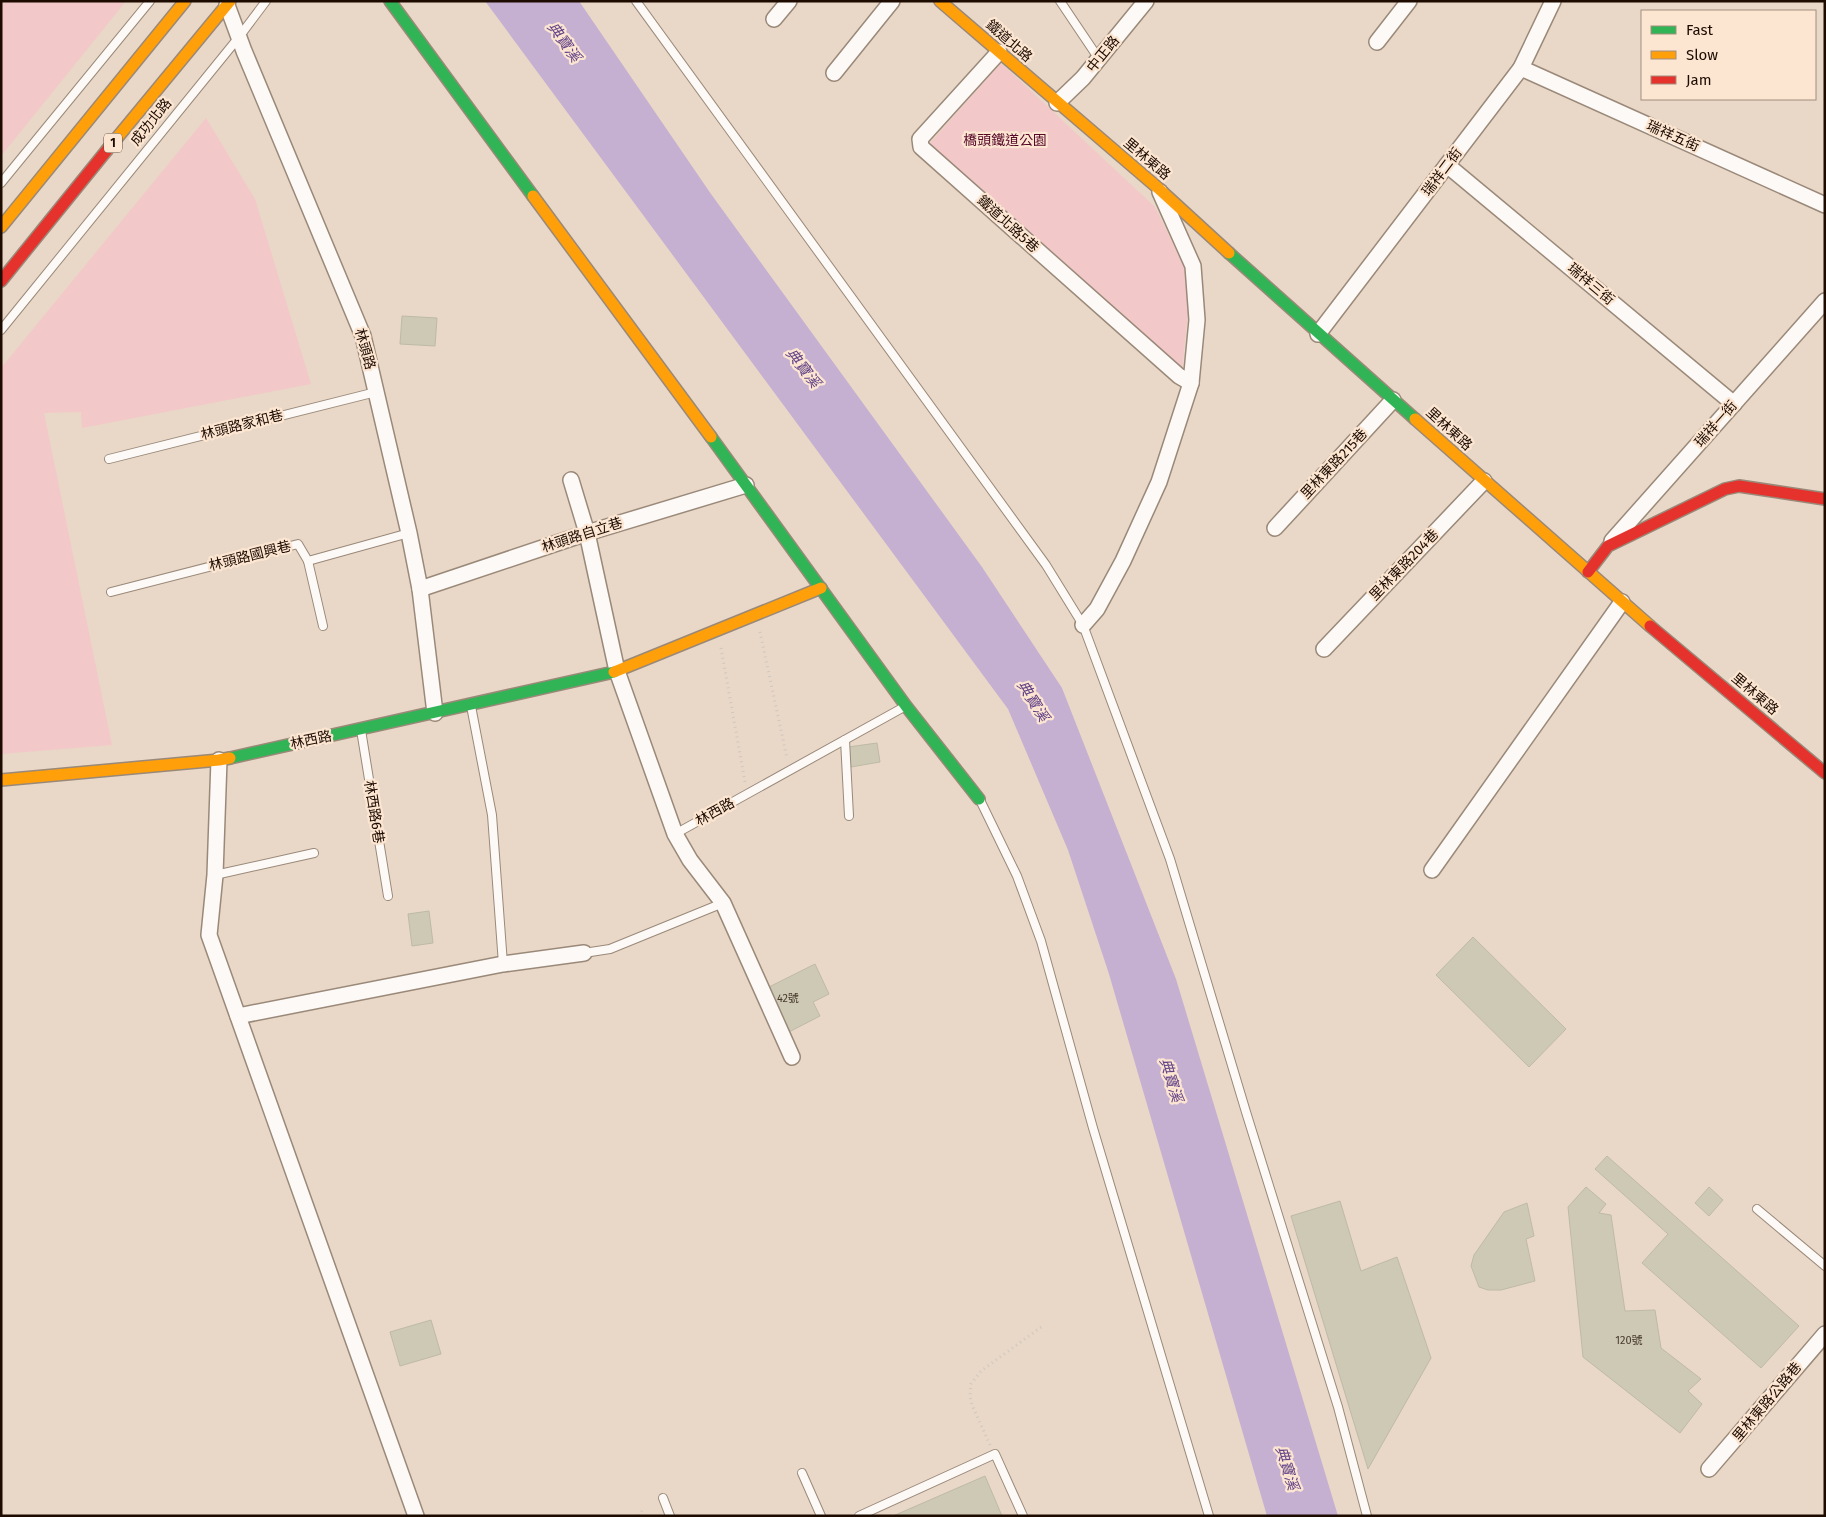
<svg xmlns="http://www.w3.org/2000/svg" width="1826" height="1517" font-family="'Fira Sans','Noto Sans TC',sans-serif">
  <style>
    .green { fill: #f3c8c9 }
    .water { fill: #c5b0d2 }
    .building { fill: #cdc9b5; stroke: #bebaa7 }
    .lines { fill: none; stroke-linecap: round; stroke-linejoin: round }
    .lane-casing { stroke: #9a8978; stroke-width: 10 }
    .street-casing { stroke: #9a8978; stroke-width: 18 }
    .fast-casing { stroke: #9a8978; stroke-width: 14 }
    .slow-casing { stroke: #9a8978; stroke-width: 14 }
    .jam-casing { stroke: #9a8978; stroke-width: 14 }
    .path { stroke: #cdc8c3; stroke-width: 3; stroke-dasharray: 1 4; stroke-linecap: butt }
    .lane { stroke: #fcf9f7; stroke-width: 8 }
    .street { stroke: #fcf9f7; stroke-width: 15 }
    .fast { stroke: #30b455; stroke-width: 11 }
    .slow { stroke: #ff9f0a; stroke-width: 11 }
    .jam { stroke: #e5322d; stroke-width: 11 }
    .labels { text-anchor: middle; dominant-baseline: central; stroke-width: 4.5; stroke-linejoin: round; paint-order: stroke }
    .number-label { font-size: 11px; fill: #493a2d }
    .shield { fill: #fce6d2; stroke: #604d3f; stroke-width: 1 }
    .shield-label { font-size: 12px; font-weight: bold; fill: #1d0b00 }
    .street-label { font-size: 14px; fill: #1d0b00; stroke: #fce6d2 }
    .park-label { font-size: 14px; fill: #570728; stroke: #fce6d2 }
    .water-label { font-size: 15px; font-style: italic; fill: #634388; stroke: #fce6d2 }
  </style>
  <rect width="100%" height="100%" fill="#e9d7c7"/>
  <!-- green -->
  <g class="green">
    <polygon points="1,1 126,1 1,156"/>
    <polygon points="1001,63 1155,207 1185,269 1188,312 1182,369 929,144"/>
    <polygon points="206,118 255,199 311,384 82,428 81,412 44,413 112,745 1,754 1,368"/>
  </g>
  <!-- water -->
  <polygon class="water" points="485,1 579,1 711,194 982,567 1062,688 1176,979 1338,1516 1267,1516 1109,974 1068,850 1008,709"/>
  <!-- building -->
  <g class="building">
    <polygon points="402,316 437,318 435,346 400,344"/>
    <polygon points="877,743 880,762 851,767 848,747"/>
    <polygon points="429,911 433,943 412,946 408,914"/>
    <polygon points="1473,937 1566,1029 1529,1067 1436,975"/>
    <polygon points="815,964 829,994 813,1002 820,1016 785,1034 763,990"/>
    <polygon points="1607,1156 1799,1326 1761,1368 1642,1263 1668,1234 1595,1169"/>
    <polygon points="1586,1187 1606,1204 1599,1213 1611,1215 1625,1311 1655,1310 1661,1348 1701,1379 1688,1391 1702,1404 1680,1433 1583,1357 1568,1207"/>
    <polygon points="1709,1187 1723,1200 1709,1216 1695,1203"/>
    <polygon points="1340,1201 1361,1271 1397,1257 1431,1358 1368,1469 1291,1216"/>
    <polygon points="1527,1203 1534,1236 1526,1239 1535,1281 1501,1290 1488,1290 1479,1287 1471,1266 1474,1255 1504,1212"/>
    <polygon points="431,1320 441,1354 400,1366 390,1332"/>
    <polygon points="985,1476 1002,1516 893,1516"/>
  </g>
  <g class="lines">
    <defs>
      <g id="lane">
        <polyline points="636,1 1046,565 1083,625 1170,859 1246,1112 1338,1407 1367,1516"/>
        <polyline points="1060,1 1099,59"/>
        <polyline points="1,183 150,1"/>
        <polyline points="1,330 239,37 266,1"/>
        <polyline points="109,459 376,392"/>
        <polyline points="308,561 323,626"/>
        <polyline points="111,592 298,544 308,561 409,533"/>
        <polyline points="471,706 492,815 503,964"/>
        <polyline points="361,730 388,896"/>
        <polyline points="845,740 849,816"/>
        <polyline points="980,800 1017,876 1041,941 1093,1128 1209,1516"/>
        <polyline points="675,834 904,707"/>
        <polyline points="215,875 314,853"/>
        <polyline points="584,953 610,949 723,903"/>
        <polyline points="1757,1209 1825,1266"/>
        <polyline points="802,1473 821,1516"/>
        <polyline points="663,1498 670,1516"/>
        <polyline points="859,1516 995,1454 1023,1516"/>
      </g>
      <g id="street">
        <polyline points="227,5 244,51 363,336 409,533 420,589 435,713"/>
        <polyline points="774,19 789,1"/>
        <polyline points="1377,42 1409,1"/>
        <polyline points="999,52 920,139 921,147 1179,376 1191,383"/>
        <polyline points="1521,68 1825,205"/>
        <polyline points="834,73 892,1"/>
        <polyline points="1057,103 1083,78 1146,1"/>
        <polyline points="1447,165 1734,404"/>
        <polyline points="1318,334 1521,68 1553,1"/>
        <polyline points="571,480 587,533 617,671 675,834 690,860 723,903 792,1057"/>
        <polyline points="1275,528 1393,400"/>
        <polyline points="1612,541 1825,301"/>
        <polyline points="420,589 587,533 746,485"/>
        <polyline points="1083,625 1097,609 1123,561 1159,482 1191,383 1197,320 1193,266 1160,192"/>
        <polyline points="1324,649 1484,481"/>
        <polyline points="219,760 215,875 209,935 416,1516"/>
        <polyline points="1432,870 1622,602"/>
        <polyline points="238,1016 503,964 584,953"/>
        <polyline points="1709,1469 1825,1334"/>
      </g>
      <g id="fast">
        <polyline points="390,1 533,196"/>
        <polyline points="1229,253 1415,419"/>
        <polyline points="711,437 906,706 979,799"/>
        <polyline points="230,758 614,672"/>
      </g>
      <g id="slow">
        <polyline points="940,1 1158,188 1229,253"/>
        <polyline points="107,150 230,1"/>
        <polyline points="533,196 711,437"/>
        <polyline points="1,227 185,1"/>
        <polyline points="1415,419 1650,626"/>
        <polyline points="614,672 821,588"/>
        <polyline points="1,780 219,760 230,758"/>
      </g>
      <g id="jam">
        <polyline points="1,281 107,150"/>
        <polyline points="1588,572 1608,546 1725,489 1739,486 1825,499"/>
        <polyline points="1650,626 1825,773"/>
      </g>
    </defs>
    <!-- lane casing -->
    <use href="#lane" class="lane-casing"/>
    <!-- street casing -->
    <use href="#street" class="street-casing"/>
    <!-- fast casing -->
    <use href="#fast" class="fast-casing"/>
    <!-- slow casing -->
    <use href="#slow" class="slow-casing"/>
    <!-- jam casing -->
    <use href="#jam" class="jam-casing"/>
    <!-- path -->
    <g class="path">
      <polyline points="760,632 787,758"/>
      <polyline points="721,648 745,782"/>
      <polyline points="990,1445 972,1405 970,1396 971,1384 981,1371 1044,1325"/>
      <polyline points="639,1516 642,1511"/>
    </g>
    <!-- lane -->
    <use href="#lane" class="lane"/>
    <!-- street -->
    <use href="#street" class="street"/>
    <!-- fast -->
    <use href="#fast" class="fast"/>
    <!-- slow -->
    <use href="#slow" class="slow"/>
    <!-- jam -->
    <use href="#jam" class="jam"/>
  </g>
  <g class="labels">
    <!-- number labels -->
    <g class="number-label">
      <text x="788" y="998">42號</text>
      <text x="1629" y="1340">120號</text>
    </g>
    <!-- shield labels -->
    <rect class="shield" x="104" y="133.5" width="18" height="19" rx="4"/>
    <g class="shield-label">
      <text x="113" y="143">1</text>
    </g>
    <!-- street labels -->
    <g class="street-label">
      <text transform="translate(1009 41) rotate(41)">鐵道北路</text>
      <text transform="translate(1103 54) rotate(-51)">中正路</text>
      <text transform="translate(151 122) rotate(-51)">成功北路</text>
      <text transform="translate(1673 136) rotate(24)">瑞祥五街</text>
      <text transform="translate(1147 159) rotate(40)">里林東路</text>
      <text transform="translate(1442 172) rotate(-53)">瑞祥二街</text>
      <text transform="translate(1008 224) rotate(42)">鐵道北路5巷</text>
      <text transform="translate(1591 284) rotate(40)">瑞祥三街</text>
      <text transform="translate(365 349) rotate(74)">林頭路</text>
      <text transform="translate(1716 424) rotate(-49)">瑞祥一街</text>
      <text transform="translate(242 425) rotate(-14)">林頭路家和巷</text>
      <text transform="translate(1449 429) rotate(42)">里林東路</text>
      <text transform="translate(1334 464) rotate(-47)">里林東路215巷</text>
      <text transform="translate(582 535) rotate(-18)">林頭路自立巷</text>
      <text transform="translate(250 556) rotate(-14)">林頭路國興巷</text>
      <text transform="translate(1404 565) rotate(-46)">里林東路204巷</text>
      <text transform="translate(1755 694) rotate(40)">里林東路</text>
      <text transform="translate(311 740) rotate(-12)">林西路</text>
      <text transform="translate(374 812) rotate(81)">林西路6巷</text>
      <text transform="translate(715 812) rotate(-29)">林西路</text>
      <text transform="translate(1767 1402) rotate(-50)">里林東路公路巷</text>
    </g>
    <!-- park labels -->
    <g class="park-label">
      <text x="1005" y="140">橋頭鐵道公園</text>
    </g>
    <!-- water labels -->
    <g class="water-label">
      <text transform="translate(564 42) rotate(54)">典寶溪</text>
      <text transform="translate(803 368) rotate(52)">典寶溪</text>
      <text transform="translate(1033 701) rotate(58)">典寶溪</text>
      <text transform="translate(1171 1080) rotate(73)">典寶溪</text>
      <text transform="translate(1287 1468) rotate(73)">典寶溪</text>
    </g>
  </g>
  <!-- border -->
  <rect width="1826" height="1517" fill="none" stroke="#1d0b00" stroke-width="5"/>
  <!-- legend -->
  <rect x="1641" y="10" width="175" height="90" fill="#fce6d2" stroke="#a38e7e"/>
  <rect x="1651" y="26" width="25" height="8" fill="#30b455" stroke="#a38e7e"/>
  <text x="1686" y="35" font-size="15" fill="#1d0b00">Fast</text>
  <rect x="1651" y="51" width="25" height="8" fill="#ff9f0a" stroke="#a38e7e"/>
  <text x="1686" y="60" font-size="15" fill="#1d0b00">Slow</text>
  <rect x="1651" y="76" width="25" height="8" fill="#e5322d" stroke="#a38e7e"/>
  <text x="1686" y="85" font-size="15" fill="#1d0b00">Jam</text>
</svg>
